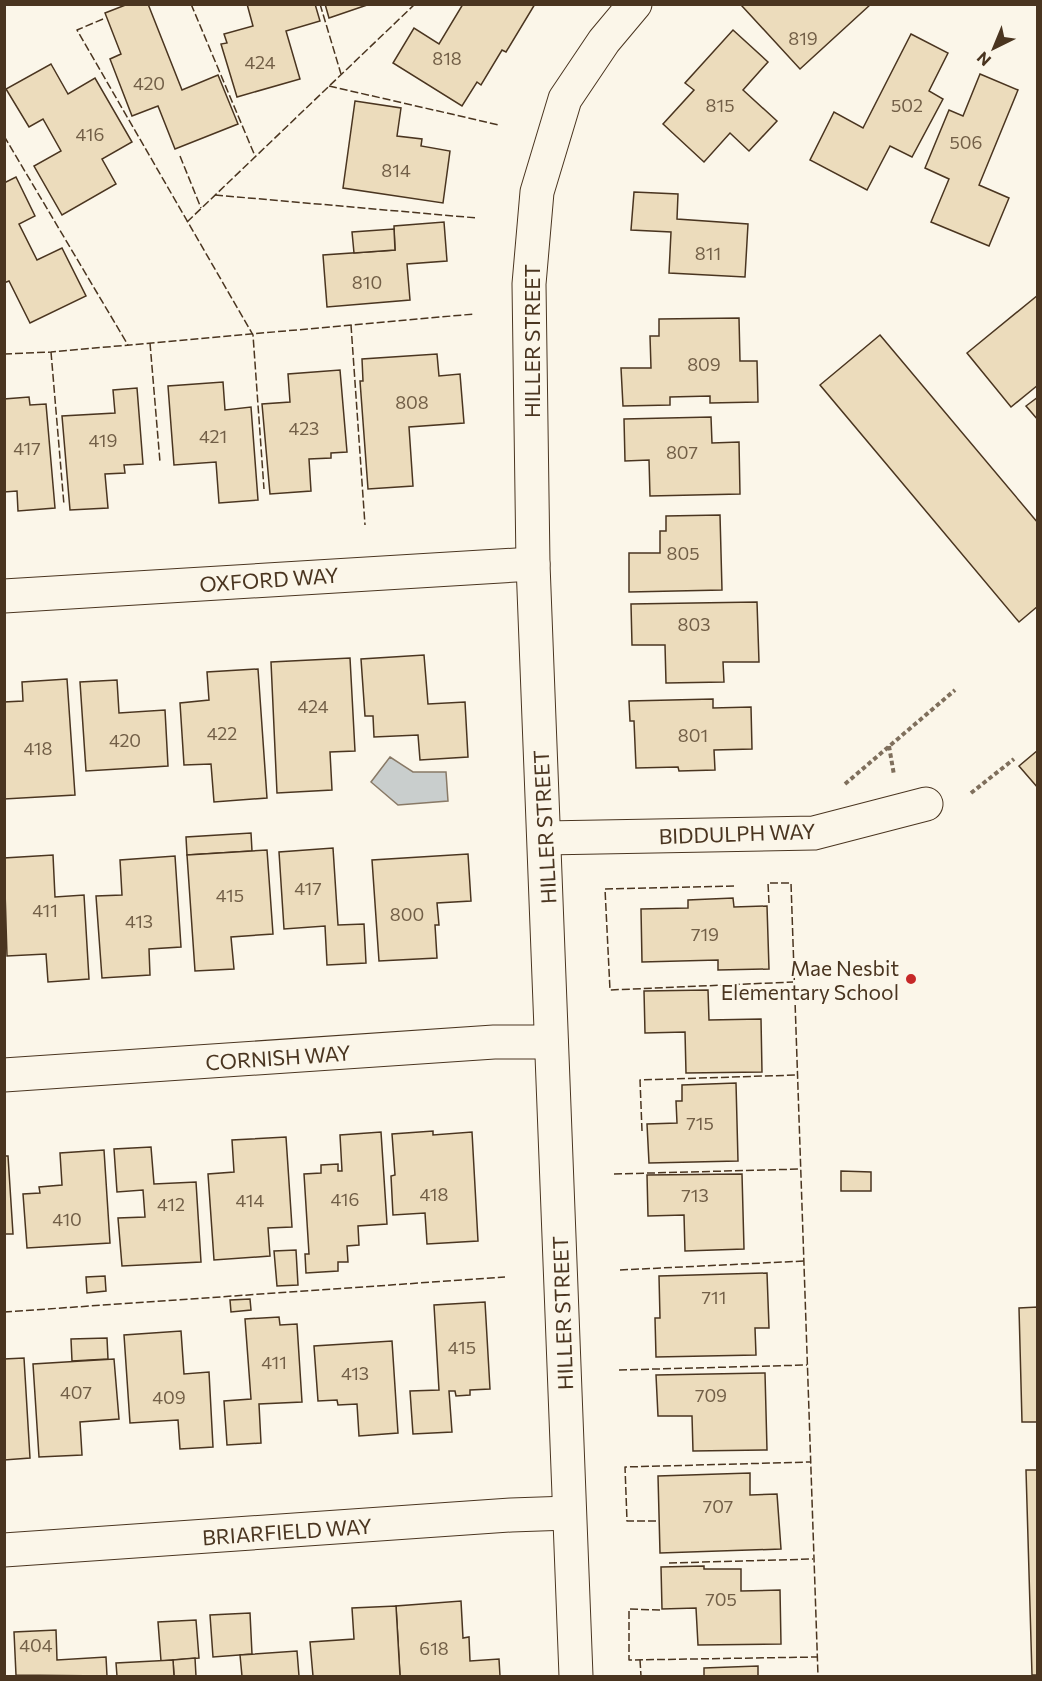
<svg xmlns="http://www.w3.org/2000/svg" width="1042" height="1681" font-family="Commissioner,sans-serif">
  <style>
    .water { fill: #c9cecd; stroke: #887966; stroke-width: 1.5 }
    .building { fill: #ecdcbc; stroke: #4a3520; stroke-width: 1.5 }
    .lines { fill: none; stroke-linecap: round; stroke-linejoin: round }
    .minor-casing { stroke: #4a3520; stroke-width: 35 }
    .tertiary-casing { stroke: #4a3520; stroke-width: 35 }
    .path { stroke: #7f6f5c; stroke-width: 4; stroke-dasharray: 4.5 3; stroke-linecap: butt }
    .minor { stroke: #fbf6e9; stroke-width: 33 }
    .tertiary { stroke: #fbf6e9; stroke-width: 33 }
    .fence { stroke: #4a3520; stroke-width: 1.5; stroke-dasharray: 8 3; stroke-linecap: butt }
    .poi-dot { fill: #c62828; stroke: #fbf6e9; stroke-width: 2 }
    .labels { text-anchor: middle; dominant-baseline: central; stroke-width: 4.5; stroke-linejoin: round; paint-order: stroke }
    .number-label { font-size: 18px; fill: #725f47 }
    .street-label { font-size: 21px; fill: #4a3520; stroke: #fbf6e9 }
    .poi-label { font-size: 21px; fill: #4a3520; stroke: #fbf6e9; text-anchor: end }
  </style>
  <rect width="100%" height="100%" fill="#fbf6e9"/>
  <!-- water -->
  <polygon class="water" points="390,757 413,772 446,772 448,801 398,805 371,782"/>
  <!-- building -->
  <g class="building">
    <polygon points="128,4 148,4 182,90 218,75 238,124 175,149 158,106 132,116 110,59 121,54 105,13"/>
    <polygon points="247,4 315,4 320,21 286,31 300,79 237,97 221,44 227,43 224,34 253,26"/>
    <polygon points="325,4 370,4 329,18"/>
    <polygon points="463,4 535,4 506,52 502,50 481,85 477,82 462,106 393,63 414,28 439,44"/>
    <polygon points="744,4 871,4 800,69 742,6"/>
    <polygon points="733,30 768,62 743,90 777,121 749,151 730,133 704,162 663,124 694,90 685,83"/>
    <polygon points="911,34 948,53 929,91 943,99 912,157 890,146 867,190 810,160 834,112 863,128"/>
    <polygon points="51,64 68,94 95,78 132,142 102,159 116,184 62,215 34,166 61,151 43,119 29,127 6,89"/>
    <polygon points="980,74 1018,90 979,185 1009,198 989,246 931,222 949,179 925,168 949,110 963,116"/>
    <polygon points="355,101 401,108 397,136 422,139 421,146 450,151 443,203 343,188"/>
    <polygon points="16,177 35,216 19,224 37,260 62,248 86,296 30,323 9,281 4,283 4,183"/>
    <polygon points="634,192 678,194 677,219 748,224 745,277 669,273 671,232 631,230"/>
    <polygon points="444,222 447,261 407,264 410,300 327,307 323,255 395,250 394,226"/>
    <polygon points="394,229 395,250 354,253 352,232"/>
    <polygon points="1038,295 1038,385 1011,407 967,353"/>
    <polygon points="739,318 740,361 757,361 758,402 710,403 710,396 670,397 670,405 623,406 621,368 651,368 650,336 659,336 659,319"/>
    <polygon points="880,335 1038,523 1038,606 1019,622 820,385"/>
    <polygon points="437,354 439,376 460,374 464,423 409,427 413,486 368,489 360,381 363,381 362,359"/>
    <polygon points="340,370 347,452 331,453 331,458 309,459 311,491 270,494 262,404 290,402 288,374"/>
    <polygon points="223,382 225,410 251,407 258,500 219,503 216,462 174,465 168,386"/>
    <polygon points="137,388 143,464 124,465 125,473 105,474 108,508 70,510 62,416 115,413 113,390"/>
    <polygon points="29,397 30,405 46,404 55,508 18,511 17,491 4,492 4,399"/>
    <polygon points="1038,397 1038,420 1026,406"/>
    <polygon points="711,417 712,443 739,442 740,494 650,496 649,460 625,461 624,419"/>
    <polygon points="720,515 722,590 629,592 629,553 660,553 660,531 666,531 666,516"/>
    <polygon points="757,602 759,662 723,662 724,682 666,683 665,645 632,645 631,604"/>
    <polygon points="424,655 428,704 465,702 468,757 420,760 418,735 374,737 373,716 365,716 361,659"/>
    <polygon points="350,658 355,751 330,752 332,790 277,793 271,662"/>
    <polygon points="258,669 267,798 214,802 211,764 184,765 180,703 209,700 207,672"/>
    <polygon points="67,679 75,795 4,799 4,702 23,701 22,682"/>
    <polygon points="117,680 119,713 165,710 168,766 86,771 80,682"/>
    <polygon points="713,699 713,708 751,707 752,749 714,750 715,770 679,771 678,767 636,768 634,721 630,721 629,701"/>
    <polygon points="1038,750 1038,788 1019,766"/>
    <polygon points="251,833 252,851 187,855 186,837"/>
    <polygon points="333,848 338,925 364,924 366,963 327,965 325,926 284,929 279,852"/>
    <polygon points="267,850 273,934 231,937 234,969 195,971 187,855"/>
    <polygon points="468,854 471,901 437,903 439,925 435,925 437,958 379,961 372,860"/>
    <polygon points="53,855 55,897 84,895 89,979 48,982 46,954 7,956 4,858"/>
    <polygon points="175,856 181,947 149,949 150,975 102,978 96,896 122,895 120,860"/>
    <polygon points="733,898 734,907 767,906 769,969 718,970 718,960 642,962 641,909 688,908 688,900"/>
    <polygon points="708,990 709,1020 761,1019 762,1072 686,1073 685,1032 645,1033 644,991"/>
    <polygon points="736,1083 738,1161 649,1163 647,1124 677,1123 676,1101 682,1101 682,1085"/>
    <polygon points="433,1131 433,1135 472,1132 478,1241 427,1244 425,1213 393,1215 391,1176 395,1175 392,1134"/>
    <polygon points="381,1132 387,1224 358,1226 359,1245 347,1246 348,1262 338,1262 338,1271 306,1273 305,1254 309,1254 304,1174 321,1173 321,1165 338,1164 338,1171 342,1171 340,1135"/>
    <polygon points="286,1137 292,1227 268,1228 270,1256 214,1260 208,1174 234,1172 232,1140"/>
    <polygon points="151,1147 154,1184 196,1182 201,1262 122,1266 118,1218 145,1217 143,1190 117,1192 114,1149"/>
    <polygon points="104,1150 110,1243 27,1248 23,1194 40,1193 39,1187 62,1185 60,1153"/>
    <polygon points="4,1156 8,1156 13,1234 4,1234"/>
    <polygon points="841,1171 871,1172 871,1191 841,1191"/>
    <polygon points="742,1174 744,1249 685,1251 684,1215 648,1216 647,1175"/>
    <polygon points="296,1250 298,1285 277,1286 274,1251"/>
    <polygon points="767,1273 769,1328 755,1328 756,1355 656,1357 655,1318 660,1318 659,1276"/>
    <polygon points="105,1276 106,1291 87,1293 86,1277"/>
    <polygon points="250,1299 251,1310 231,1312 230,1300"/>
    <polygon points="485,1302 490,1389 470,1390 470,1395 456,1396 455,1391 449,1391 452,1432 413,1434 410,1391 439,1390 434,1305"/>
    <polygon points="1038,1307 1038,1422 1022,1422 1019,1308"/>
    <polygon points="279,1317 280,1325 297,1324 302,1402 259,1404 261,1443 227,1445 224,1401 251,1399 245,1319"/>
    <polygon points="181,1331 184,1374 209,1372 213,1447 180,1449 178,1420 130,1423 124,1335"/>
    <polygon points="107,1338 108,1359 72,1361 71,1339"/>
    <polygon points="392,1341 398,1433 359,1436 357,1404 338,1405 337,1400 318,1401 314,1346"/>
    <polygon points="24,1358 30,1458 4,1460 4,1359"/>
    <polygon points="114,1359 119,1419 80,1422 82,1455 39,1457 33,1364"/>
    <polygon points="765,1373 767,1450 693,1451 692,1416 658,1416 656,1375"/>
    <polygon points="1026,1470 1038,1470 1038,1675 1032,1675"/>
    <polygon points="750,1473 750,1495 777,1494 781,1549 660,1553 658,1476"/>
    <polygon points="704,1566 704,1569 741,1569 741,1591 780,1590 781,1644 698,1645 696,1608 662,1609 661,1567"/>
    <polygon points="461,1601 463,1638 469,1637 470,1661 499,1659 500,1676 400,1676 396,1606"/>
    <polygon points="396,1606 400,1676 313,1676 310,1642 354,1639 352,1608"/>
    <polygon points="250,1613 252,1654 213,1657 210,1615"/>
    <polygon points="196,1620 199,1658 161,1661 158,1622"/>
    <polygon points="56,1630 57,1660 106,1657 107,1676 16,1675 14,1632"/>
    <polygon points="297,1651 299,1676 242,1676 240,1655"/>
    <polygon points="195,1658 196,1676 174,1676 173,1660"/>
    <polygon points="173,1660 174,1676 117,1676 116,1663"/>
    <polygon points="758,1666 758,1676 704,1676 704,1668"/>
  </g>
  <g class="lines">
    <defs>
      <g id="minor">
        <polyline points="4,596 533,564"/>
        <polyline points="545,838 814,833 926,804"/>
        <polyline points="4,1075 494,1042 551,1042"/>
        <polyline points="4,1550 511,1515 569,1513"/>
      </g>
      <polyline id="tertiary" points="576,1676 533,564 529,284 537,192 565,99 604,41 635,4"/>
    </defs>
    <!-- minor casing -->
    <use href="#minor" class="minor-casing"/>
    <!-- tertiary casing -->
    <use href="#tertiary" class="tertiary-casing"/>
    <!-- path -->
    <g class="path">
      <polyline points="889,746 894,775"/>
      <polyline points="845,784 955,690"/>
      <polyline points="971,793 1014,759"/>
    </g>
    <!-- minor -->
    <use href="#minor" class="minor"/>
    <!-- tertiary -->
    <use href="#tertiary" class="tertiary"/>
    <!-- fence -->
    <g class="fence">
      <polyline points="191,4 255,156"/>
      <polyline points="320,4 341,74"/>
      <polyline points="103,19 77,30 253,335 264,489"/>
      <polyline points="329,86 499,125"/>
      <polyline points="4,136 128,345"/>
      <polyline points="180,156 201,208"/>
      <polyline points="215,195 477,218"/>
      <polyline points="187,222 415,4"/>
      <polyline points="351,325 365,525"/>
      <polyline points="150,343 160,462"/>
      <polyline points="51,352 64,505"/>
      <polyline points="4,354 51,352 474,314"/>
      <polyline points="734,886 605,889 610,990 793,982"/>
      <polyline points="769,903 768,883 791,883 818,1676"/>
      <polyline points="642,1131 640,1080 797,1075"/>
      <polyline points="614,1174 801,1169"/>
      <polyline points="620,1270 804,1261"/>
      <polyline points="4,1312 505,1277"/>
      <polyline points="619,1370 807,1365"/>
      <polyline points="656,1521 627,1521 625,1467 810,1462"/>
      <polyline points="669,1563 813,1559"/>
      <polyline points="660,1610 629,1609 629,1660 817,1657"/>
      <polyline points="640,1660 641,1676"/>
    </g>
  </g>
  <!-- markers -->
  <circle class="poi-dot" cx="911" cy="979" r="6"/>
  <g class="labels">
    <!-- number labels -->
    <g class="number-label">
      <text x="803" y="38">819</text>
      <text x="447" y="58">818</text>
      <text x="260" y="62">424</text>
      <text x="149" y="83">420</text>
      <text x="720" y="105">815</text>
      <text x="907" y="105">502</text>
      <text x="90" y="134">416</text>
      <text x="966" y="142">506</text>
      <text x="396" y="170">814</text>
      <text x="708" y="253">811</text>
      <text x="367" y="282">810</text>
      <text x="704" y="364">809</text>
      <text x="412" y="402">808</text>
      <text x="304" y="428">423</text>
      <text x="213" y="436">421</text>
      <text x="103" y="440">419</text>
      <text x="27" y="448">417</text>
      <text x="682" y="452">807</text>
      <text x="683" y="553">805</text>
      <text x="694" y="624">803</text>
      <text x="313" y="706">424</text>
      <text x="222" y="733">422</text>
      <text x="693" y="735">801</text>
      <text x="125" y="740">420</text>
      <text x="38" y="748">418</text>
      <text x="308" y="888">417</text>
      <text x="230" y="895">415</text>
      <text x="45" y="910">411</text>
      <text x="407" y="914">800</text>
      <text x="139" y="921">413</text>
      <text x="705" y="934">719</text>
      <text x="700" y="1123">715</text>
      <text x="434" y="1194">418</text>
      <text x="695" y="1195">713</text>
      <text x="345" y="1199">416</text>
      <text x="250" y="1200">414</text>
      <text x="171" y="1204">412</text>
      <text x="67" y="1219">410</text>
      <text x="714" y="1297">711</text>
      <text x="462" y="1347">415</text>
      <text x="274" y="1362">411</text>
      <text x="355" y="1373">413</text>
      <text x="76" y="1392">407</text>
      <text x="711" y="1395">709</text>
      <text x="169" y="1397">409</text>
      <text x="718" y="1506">707</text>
      <text x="721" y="1599">705</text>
      <text x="36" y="1645">404</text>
      <text x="434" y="1648">618</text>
    </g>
    <!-- street labels -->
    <g class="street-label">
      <text transform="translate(531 341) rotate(-90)">HILLER STREET</text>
      <text transform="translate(269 579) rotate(-4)">OXFORD WAY</text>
      <text transform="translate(544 827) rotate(-93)">HILLER STREET</text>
      <text transform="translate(737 833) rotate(-2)">BIDDULPH WAY</text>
      <text transform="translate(278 1057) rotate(-4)">CORNISH WAY</text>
      <text transform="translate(562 1313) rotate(-92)">HILLER STREET</text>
      <text transform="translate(287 1531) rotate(-4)">BRIARFIELD WAY</text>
    </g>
    <!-- poi labels -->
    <g class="poi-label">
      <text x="899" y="967">Mae Nesbit<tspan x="899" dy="24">Elementary School</tspan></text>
    </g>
  </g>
  <!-- border -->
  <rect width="1042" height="1681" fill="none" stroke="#4a3520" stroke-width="12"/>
  <!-- north arrow -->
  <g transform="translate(994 48) rotate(223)" stroke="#fbf6e9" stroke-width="4.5" paint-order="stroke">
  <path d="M0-4.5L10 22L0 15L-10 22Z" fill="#4a3520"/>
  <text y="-9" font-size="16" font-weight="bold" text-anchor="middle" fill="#4a3520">N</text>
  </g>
</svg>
